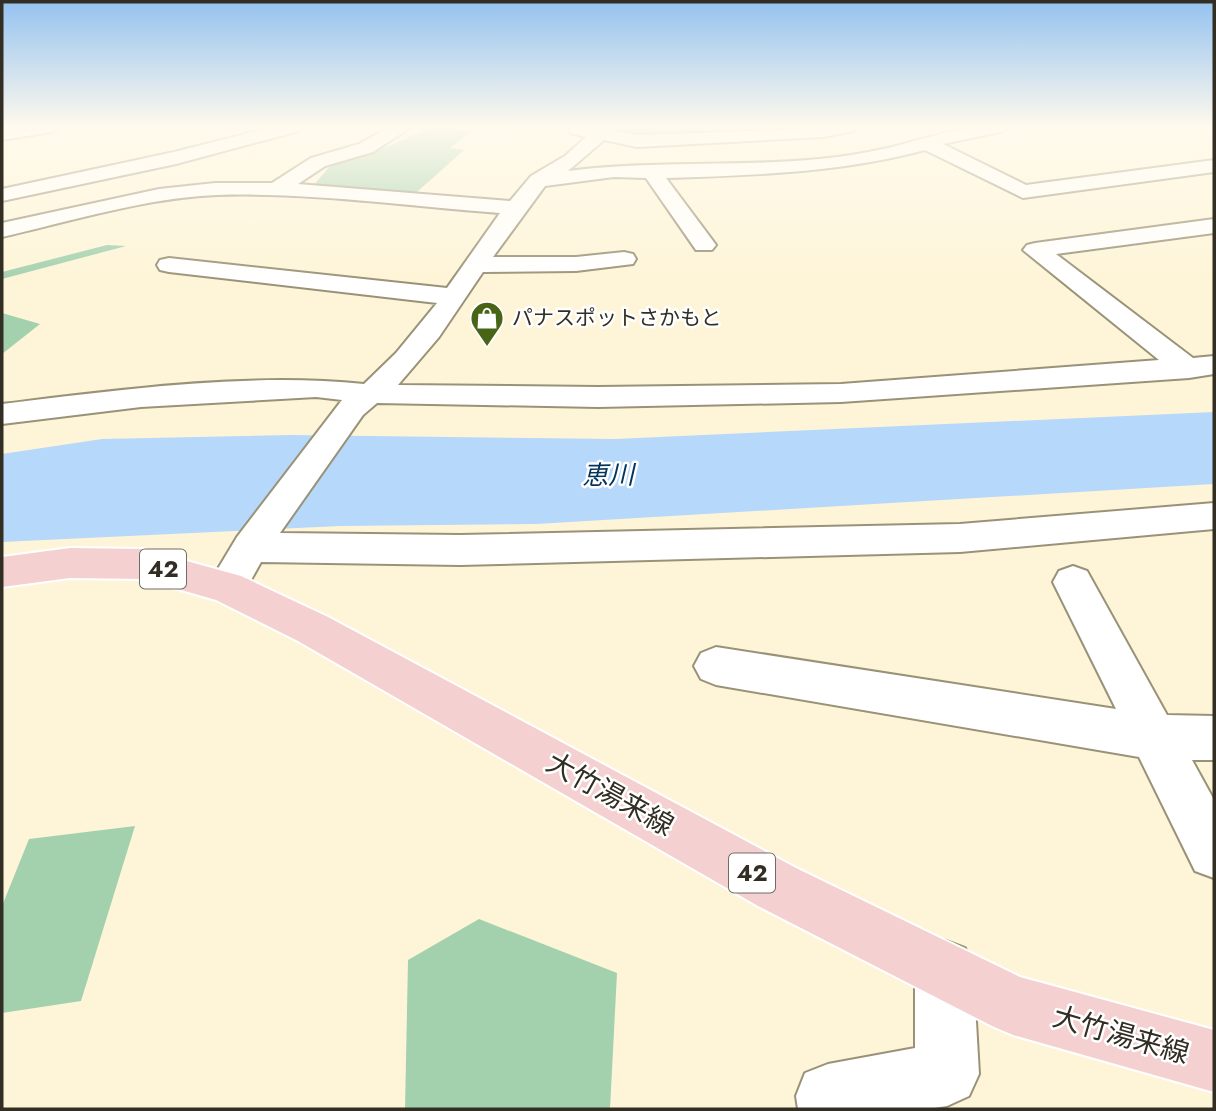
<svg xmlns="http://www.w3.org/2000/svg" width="1216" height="1111" font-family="Jost,'Noto Sans JP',sans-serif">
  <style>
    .green { fill: #a3d1ae }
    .water { fill: #b6d8fb }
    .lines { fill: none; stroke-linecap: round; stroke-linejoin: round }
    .minor-casing { stroke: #9a9278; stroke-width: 4 }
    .major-casing { stroke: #fff; stroke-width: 4 }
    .minor { fill: #fff; fill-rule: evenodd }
    .major { fill: #f4d1d0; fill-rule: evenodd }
    .labels { text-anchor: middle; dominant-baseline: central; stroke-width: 5; stroke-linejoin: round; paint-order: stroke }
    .far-poi-label { font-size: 21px; fill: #322e23; stroke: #fff; text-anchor: start }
    .shield { fill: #fff; stroke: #706d65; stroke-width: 2 }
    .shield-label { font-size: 23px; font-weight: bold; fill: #322e23 }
    .water-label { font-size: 26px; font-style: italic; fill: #02335a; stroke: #fff }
    .near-street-label { font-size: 28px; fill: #322e23; stroke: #fff }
  </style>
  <rect width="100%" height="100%" fill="#fef5d8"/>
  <!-- green -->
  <g class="green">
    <polygon points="433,127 472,131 450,148 464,150 408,200 308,192 329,167 377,151"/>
    <polygon points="632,127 701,127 708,138 598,135"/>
    <polygon points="107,245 126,246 2,279 2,272"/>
    <polygon points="2,313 40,324 2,354"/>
    <polygon points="135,826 81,1001 2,1013 2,906 29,839"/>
    <polygon points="479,919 617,973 610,1109 405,1109 408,960"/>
  </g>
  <!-- water -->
  <polygon class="water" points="1214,412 1214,484 536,524 340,526 2,542 2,454 102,439 291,435 615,439"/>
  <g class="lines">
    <defs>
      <g id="minor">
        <polygon points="20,127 60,127 51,132 2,140 2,130"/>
        <polygon points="273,127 302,127 299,131 176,164 2,201 2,189 174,152"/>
        <path d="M390,127H411L373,152L325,166L298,184L510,201L531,176L565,156L586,137L570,133L569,127H614L612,130L637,135L857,127L854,131L823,137L637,147L604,140L568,171C651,160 736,167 819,159C842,157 865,153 888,148C928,138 965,124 1007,127L1004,131L943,144L1026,185L1214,160V172L1023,198L925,150C839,173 754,175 666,178L716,245L712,250H696L646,178L614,177L545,186L493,257H576L624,252L633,254L636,259L633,264L576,271L483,272L439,337L398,385L598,387L841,384L1159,360L1023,250L1027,245L1035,243L1214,219V233L1056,254L1193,358L1214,356V374L1189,378L841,402L598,407L377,403L363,415L280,533L460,535L960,524L1214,503V529L960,552L460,565L261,562L241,598L227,603L213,598L207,587L237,537L342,400L316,397L141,407L2,424V404C117,390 248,372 364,384L396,353L437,303L169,272L160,270L157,265L160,260L169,258L447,288L500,213C406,206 311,192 217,195C145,198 72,221 2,237V223L159,189L215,183H272L311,158L359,144Z"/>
        <polygon points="1073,566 1087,571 1167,715 1214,716 1214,760 1192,760 1214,800 1214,878 1195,871 1139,757 716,685 701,679 694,666 701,653 716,647 1116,709 1053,582 1059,571"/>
        <polygon points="944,940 965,948 973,969 979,1074 969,1096 947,1106 928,1109 798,1109 796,1096 805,1073 828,1064 915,1048 915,969 923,948"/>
      </g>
      <polygon id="major" points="70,548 143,549 241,576 328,617 796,868 1020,977 1214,1030 1214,1092 1013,1035 992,1026 758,906 298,641 216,600 143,579 70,578 2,587 2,557"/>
    </defs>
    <!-- minor casing -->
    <use href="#minor" class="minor-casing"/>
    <!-- major casing -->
    <use href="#major" class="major-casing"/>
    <!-- minor -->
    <use href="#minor" class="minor"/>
    <!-- major -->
    <use href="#major" class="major"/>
  </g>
  <!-- sky -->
  <linearGradient id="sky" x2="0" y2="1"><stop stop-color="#94c2f0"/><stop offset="0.45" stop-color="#fffaed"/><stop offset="1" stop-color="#fffaed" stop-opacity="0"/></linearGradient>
  <rect width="1216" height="282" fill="url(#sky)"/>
  <!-- icons -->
  <defs>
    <symbol id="shop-pin" viewBox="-11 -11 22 30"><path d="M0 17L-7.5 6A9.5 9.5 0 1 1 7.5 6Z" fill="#486416" stroke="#fff"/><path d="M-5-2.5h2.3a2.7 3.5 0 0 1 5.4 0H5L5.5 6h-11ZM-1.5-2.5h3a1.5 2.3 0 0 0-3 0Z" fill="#fff"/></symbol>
  </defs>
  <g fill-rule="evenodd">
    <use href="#shop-pin" x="468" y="299" width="38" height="52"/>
  </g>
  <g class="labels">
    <!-- far-poi labels -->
    <g class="far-poi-label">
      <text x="512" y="318">パナスポットさかもと</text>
    </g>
    <!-- shield labels -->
    <g class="shield">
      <rect x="140" y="549.5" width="46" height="39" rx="5"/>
      <rect x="729" y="853.5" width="46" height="39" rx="5"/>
    </g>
    <g class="shield-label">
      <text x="163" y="569">42</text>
      <text x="752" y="873">42</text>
    </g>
    <!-- water labels -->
    <g class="water-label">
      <text transform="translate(608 475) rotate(-1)">恵川</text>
    </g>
    <!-- near-street labels -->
    <g class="near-street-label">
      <text transform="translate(610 794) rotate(29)">大竹湯来線</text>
      <text transform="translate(1121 1035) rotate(16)">大竹湯来線</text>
    </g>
  </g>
  <!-- border -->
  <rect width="1216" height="1111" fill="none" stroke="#322e23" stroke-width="7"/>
</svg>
